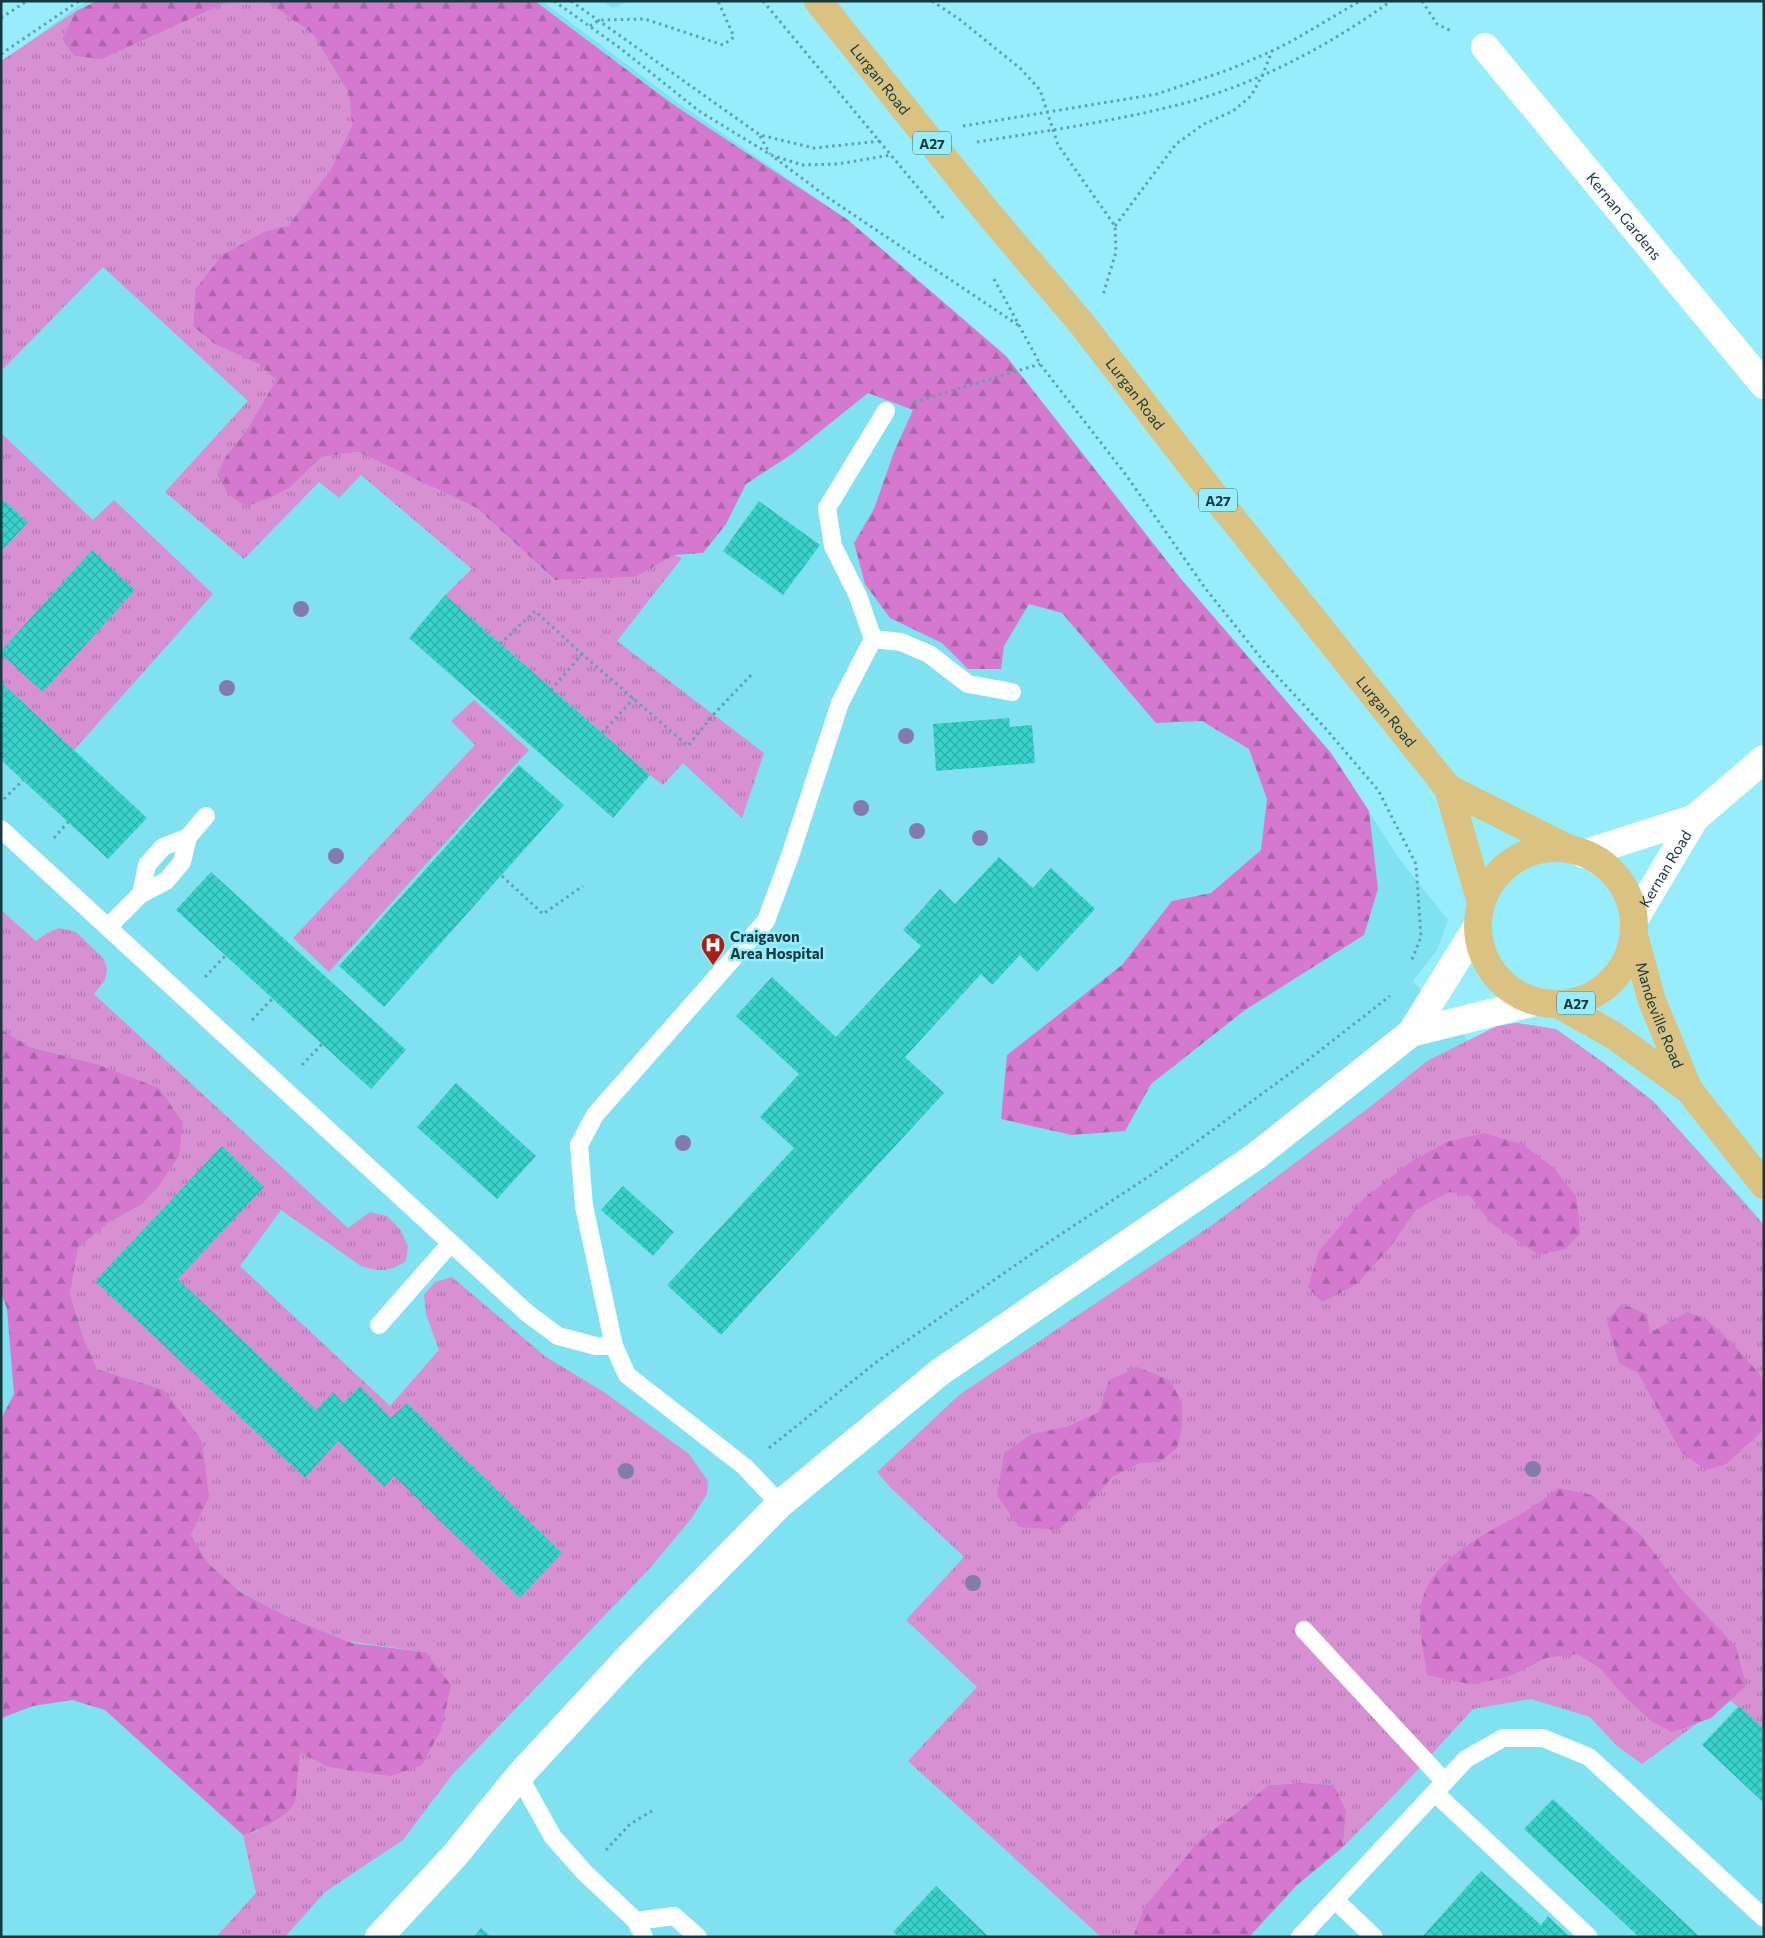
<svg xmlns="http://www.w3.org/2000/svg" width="1765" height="1938" font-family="Commissioner,sans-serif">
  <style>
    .built { fill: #80e1f1 }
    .grass { fill: url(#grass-tufts) }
    .forest { fill: url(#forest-firs) }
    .building { fill: url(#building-cross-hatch) }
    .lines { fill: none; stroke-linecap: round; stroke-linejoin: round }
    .path { stroke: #5fa0ab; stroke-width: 3; stroke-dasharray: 2.5 4; stroke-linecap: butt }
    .service { stroke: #fff; stroke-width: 18 }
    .minor { stroke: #fff; stroke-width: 28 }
    .tertiary { stroke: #fff; stroke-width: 28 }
    .primary { stroke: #d9c282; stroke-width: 28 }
    .tree { fill: #827bad }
    .labels { text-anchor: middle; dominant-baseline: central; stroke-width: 5; stroke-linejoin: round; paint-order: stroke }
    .shield { fill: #97edfb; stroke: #3b6f77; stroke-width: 1 }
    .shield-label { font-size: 14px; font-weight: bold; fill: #14393f }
    .street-label { font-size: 15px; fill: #14393f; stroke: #97edfb }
    .poi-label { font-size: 15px; font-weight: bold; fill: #14393f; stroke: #97edfb; text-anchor: start }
  </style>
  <defs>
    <pattern id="grass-tufts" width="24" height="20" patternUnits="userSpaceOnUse" patternTransform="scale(1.25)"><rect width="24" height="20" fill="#d791d3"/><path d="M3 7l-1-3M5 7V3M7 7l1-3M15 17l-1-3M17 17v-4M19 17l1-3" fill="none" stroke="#ad77ad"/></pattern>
    <pattern id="forest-firs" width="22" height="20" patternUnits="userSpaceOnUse" patternTransform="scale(1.25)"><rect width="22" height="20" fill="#d479cf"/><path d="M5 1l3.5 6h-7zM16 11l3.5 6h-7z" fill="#ab64a9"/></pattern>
    <pattern id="building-cross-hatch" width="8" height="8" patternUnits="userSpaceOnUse" patternTransform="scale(1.25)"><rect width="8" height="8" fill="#38d4cb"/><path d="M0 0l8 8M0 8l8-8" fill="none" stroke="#2eada6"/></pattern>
  </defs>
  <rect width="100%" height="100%" fill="#97edfb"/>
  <!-- built -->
  <g class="built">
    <polygon points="89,1 542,1 677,102 848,220 1006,356 1181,579 1331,753 1398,857 1448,920 1437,950 1413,981 1469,1041 1497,1026 1517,1023 1556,1029 1604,1063 1653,1101 1753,1211 1764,1225 1764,1937 1,1937 1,62 78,6"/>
    <polygon points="601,1 630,1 613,8"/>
  </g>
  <!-- grass -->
  <g class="grass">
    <polygon points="230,1 266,1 313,34 349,94 352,125 331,169 288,226 266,231 215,344 260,364 276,380 246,431 226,456 289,488 322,457 358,452 477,508 555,580 636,577 674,555 682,558 617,641 764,753 742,818 683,763 663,785 650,775 445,595 472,569 361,475 339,498 319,482 244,559 165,492 248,401 103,267 1,371 1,61 76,11 62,39 102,59"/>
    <polygon points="1,433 93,520 114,500 213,594 74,750 1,682 1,552 28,522 1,498"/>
    <polygon points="474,700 529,750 329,972 293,938 475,745 451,721"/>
    <path d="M1,910L36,941L47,933L59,928L76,932L104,959L107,969L105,980L94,994L348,1228L370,1212L387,1216L400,1229L408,1246L406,1261C389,1272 380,1272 361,1266L281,1210L240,1266L390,1406L439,1350L426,1314L424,1295L435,1282L452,1277L546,1357L604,1392L689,1454L708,1481L707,1494L691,1519L651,1567L452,1775L403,1840L325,1892L285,1937H216L256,1893L243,1835L257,1831L297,1772L301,1753L328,1767L359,1770L425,1652L347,1641L290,1618L240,1592L208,1563L191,1535L209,1498L164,1390L97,1369L83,1337L70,1294L78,1248L108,1223L141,1205L96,1064L30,1047L1,1029Z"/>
    <polygon points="1517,1023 1556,1029 1604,1063 1653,1101 1764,1225 1764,1729 1730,1700 1711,1718 1699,1722 1642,1764 1617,1746 1590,1717 1531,1699 1473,1709 1399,1790 1343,1847 1346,1811 1334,1785 1305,1783 1268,1785 1236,1813 1143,1909 1133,1937 1101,1937 908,1761 977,1687 906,1620 964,1557 890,1487 877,1472 959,1395 1215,1223 1375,1103 1427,1061 1497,1026"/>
  </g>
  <!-- forest -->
  <g class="forest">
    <polygon points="97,1 230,1 102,59 74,56 62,39 76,11"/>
    <polygon points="266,1 535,1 671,103 848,220 1006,356 1181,579 1331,753 1369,811 1378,889 1364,935 1245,1010 1151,1084 1125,1131 1072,1135 1001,1119 1007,1055 1122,965 1172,901 1211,893 1261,850 1267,799 1249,749 1202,721 1156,723 1062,613 1029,604 1004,646 1001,669 968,669 942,643 890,618 865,584 854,543 874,509 894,452 913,410 868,393 792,454 746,484 726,524 703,553 674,555 636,577 555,580 477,508 358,452 322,457 289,488 267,499 246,506 229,495 217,475 226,456 246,431 276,380 259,364 215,344 194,327 195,290 222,255 266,231 288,226 331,169 352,125 349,94 313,34"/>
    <path d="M1,1029L30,1047L96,1064L159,1088L183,1123L179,1156L158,1187L141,1205L108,1223L78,1248L70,1294L83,1337L97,1369L164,1390L202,1441L209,1498L191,1535L208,1563L240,1592L290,1618L352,1643L425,1652L451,1685L441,1730L422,1765L391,1776L328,1767L301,1753C297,1769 298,1787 295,1801C290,1817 258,1830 243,1835L105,1710L72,1700L33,1706L4,1717L1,1720V1419L14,1394L7,1309L1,1293Z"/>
    <polygon points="1484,1133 1523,1145 1553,1167 1576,1196 1579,1217 1580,1234 1565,1249 1539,1255 1491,1223 1470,1196 1449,1192 1416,1210 1391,1246 1356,1285 1322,1302 1308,1287 1319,1251 1362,1200 1409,1163 1446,1142"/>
    <polygon points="1621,1304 1647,1314 1650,1333 1687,1312 1707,1320 1733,1344 1762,1377 1764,1380 1764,1429 1726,1464 1706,1470 1681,1452 1638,1373 1619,1363 1607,1322"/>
    <polygon points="1137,1367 1170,1380 1182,1403 1182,1427 1177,1448 1160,1462 1140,1463 1112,1477 1097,1495 1058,1530 1019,1527 997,1495 1004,1453 1032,1434 1066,1427 1099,1412 1109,1380"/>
    <path d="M1558,1488L1592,1495L1641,1535L1682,1590L1736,1647L1746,1686L1711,1718L1672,1732L1651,1721L1625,1697L1600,1668L1577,1654L1546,1658L1506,1678L1469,1684L1427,1675C1425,1658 1420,1640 1420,1622C1417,1559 1490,1534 1534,1506C1542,1501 1550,1494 1558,1488Z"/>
    <polygon points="1305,1783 1334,1785 1346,1811 1343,1847 1297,1885 1249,1937 1133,1937 1143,1909 1199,1841 1236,1813 1268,1785"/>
  </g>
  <!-- building -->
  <g class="building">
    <polygon points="1,498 28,522 1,552"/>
    <polygon points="759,501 820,545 783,595 723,551"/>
    <polygon points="92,550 135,590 43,692 1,654 1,651"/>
    <polygon points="445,595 650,775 613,818 409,638"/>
    <polygon points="1,682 147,818 108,859 1,760"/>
    <polygon points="1009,718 1010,727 1032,725 1035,763 936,771 933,724"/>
    <polygon points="519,765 564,805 384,1007 339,966"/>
    <polygon points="999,857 1033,888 1051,868 1095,909 1037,972 1020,955 992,985 981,974 905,1057 944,1093 721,1335 667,1285 794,1148 760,1117 799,1074 736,1016 772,977 836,1037 921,946 903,930 940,889 955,904"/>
    <polygon points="211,872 406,1050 371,1089 176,910"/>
    <polygon points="456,1083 536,1156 497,1199 417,1127"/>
    <polygon points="222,1146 264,1187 178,1279 316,1410 333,1392 343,1403 360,1386 391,1418 407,1403 562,1553 520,1598 394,1476 384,1487 338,1441 305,1478 95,1281"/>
    <polygon points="623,1186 674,1232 653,1256 601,1210"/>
    <polygon points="1739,1706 1764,1729 1764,1803 1702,1745"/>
    <polygon points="1553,1799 1700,1937 1639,1937 1524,1829"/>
    <polygon points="1481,1871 1541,1925 1548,1916 1570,1937 1422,1937"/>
    <polygon points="936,1886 989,1937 899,1937 893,1932"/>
    <polygon points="481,1928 491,1937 474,1937"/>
  </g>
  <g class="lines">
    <!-- path -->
    <g class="path">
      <polyline points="554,1 620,48 699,111 771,155 802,165 838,164 891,155"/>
      <polyline points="571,1 760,135 814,148 881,141"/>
      <polyline points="763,1 944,219"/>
      <polyline points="932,1 959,19 1021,69 1040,90 1058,145 1115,226 1116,252 1103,295"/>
      <polyline points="1422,1 1437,24 1453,32"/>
      <polyline points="1,18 27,1"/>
      <polyline points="590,26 599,20 645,19 723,45 734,37 718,1"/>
      <polyline points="1,54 79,1"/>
      <polyline points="963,126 1157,94 1228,70 1272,51 1292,41 1360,1"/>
      <polyline points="760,136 770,154"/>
      <path d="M977,142C1046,131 1117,121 1185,103C1259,83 1330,45 1391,1"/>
      <polyline points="775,158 827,197 1021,327"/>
      <polyline points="1115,226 1176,144 1204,124 1233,111 1251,96 1263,74 1272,51"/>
      <polyline points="994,279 1040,364 1126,475 1205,588 1265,663 1326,729 1378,790 1416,864 1421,937 1411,962"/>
      <polyline points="914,402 1040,364"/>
      <polyline points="500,644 535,611 582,654 688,746 712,716 752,674"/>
      <polyline points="551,690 582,654"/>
      <polyline points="602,733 634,698"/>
      <polyline points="4,799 23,780"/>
      <polyline points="54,838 68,822"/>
      <polyline points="502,876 543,914 583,886"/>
      <polyline points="205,977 225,956"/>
      <polyline points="252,1020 272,999"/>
      <polyline points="302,1065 322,1044"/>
      <polyline points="769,1448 879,1360 1046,1244 1154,1173 1304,1063 1390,996"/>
      <polyline points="606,1850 630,1824 652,1811"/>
    </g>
    <!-- service -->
    <g class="service">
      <polyline points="886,411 827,508 833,546 858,596 873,639 901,642 929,654 968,684 1012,692"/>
      <polyline points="1,829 527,1313 558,1336 596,1346 614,1346"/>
      <polyline points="141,894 147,865 163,847 188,837 206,816"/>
      <polyline points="108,927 141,894 166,881 182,862 188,837"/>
      <polyline points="379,1325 451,1243"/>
      <polyline points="780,1504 745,1467 627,1375 614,1346 584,1206 579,1145 595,1115 766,921 790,856 840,703 873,639"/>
      <polyline points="1304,1630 1445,1782"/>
      <polyline points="519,1776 553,1837 585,1873 636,1921 644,1937"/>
      <polyline points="1435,1793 1589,1937"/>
      <polyline points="1335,1900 1374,1937"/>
      <polyline points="636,1921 674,1916 698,1937"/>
      <polyline points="1300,1937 1466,1759 1503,1738 1543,1738 1589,1757 1764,1918"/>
    </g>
    <!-- minor -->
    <g class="minor">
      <path id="s1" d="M1485,47L1764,385"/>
      <polyline points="1411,1033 1535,1002"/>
      <polyline points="379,1937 456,1854 519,1776 630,1656 780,1504 940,1372 1256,1156 1411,1033 1477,927"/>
    </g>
    <!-- tertiary -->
    <g class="tertiary">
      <polyline points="1583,854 1695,818"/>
      <path id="s2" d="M1634,920L1695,818L1764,759"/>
    </g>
    <!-- primary -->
    <g class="primary">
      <path id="s3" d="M818,1L988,213L1082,324L1213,494L1448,788L1481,903"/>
      <polyline points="1448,788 1567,848"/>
      <circle cx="1556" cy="926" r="78"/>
      <path id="s4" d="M1635,939L1652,1001L1689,1090"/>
      <polyline points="1558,1004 1613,1035 1689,1090 1764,1185"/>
    </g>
  </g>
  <!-- trees -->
  <g class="tree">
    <circle cx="301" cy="609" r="8"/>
    <circle cx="227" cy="688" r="8"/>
    <circle cx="906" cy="736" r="8"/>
    <circle cx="861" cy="808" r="8"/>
    <circle cx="917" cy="831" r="8"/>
    <circle cx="980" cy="838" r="8"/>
    <circle cx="336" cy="856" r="8"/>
    <circle cx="683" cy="1143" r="8"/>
    <circle cx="1533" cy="1469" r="8"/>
    <circle cx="626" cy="1471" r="8"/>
    <circle cx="973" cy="1583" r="8"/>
  </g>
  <!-- icons -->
  <defs>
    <symbol id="hospital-pin" viewBox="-11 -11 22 30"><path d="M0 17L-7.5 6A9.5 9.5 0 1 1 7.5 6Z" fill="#ad1d16" stroke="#97edfb"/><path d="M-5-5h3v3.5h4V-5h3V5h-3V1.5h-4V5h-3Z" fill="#fff"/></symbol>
  </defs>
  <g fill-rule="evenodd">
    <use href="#hospital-pin" x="699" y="931" width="28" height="38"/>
  </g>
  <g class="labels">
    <!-- shield labels -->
    <g class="shield">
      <rect x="913" y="131.5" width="38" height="23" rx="4"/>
      <rect x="1199" y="488.5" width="38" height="23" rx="4"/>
      <rect x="1557" y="991.5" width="38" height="23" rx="4"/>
    </g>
    <g class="shield-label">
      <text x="932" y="143">A27</text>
      <text x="1218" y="500">A27</text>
      <text x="1576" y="1003">A27</text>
    </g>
    <!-- street labels -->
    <g class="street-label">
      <text stroke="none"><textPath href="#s3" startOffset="100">Lurgan Road</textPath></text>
      <text stroke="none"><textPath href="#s1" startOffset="219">Kernan Gardens</textPath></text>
      <text stroke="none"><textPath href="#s3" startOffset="505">Lurgan Road</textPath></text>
      <text stroke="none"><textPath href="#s3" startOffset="910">Lurgan Road</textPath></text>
      <text stroke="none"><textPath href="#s2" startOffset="60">Kernan Road</textPath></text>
      <text stroke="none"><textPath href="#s4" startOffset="80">Mandeville Road</textPath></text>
    </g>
    <!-- poi labels -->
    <g class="poi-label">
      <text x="730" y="936">Craigavon<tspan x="730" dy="17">Area Hospital</tspan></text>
    </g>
  </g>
  <!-- border -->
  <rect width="1765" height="1938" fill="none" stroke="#14393f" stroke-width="5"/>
</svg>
